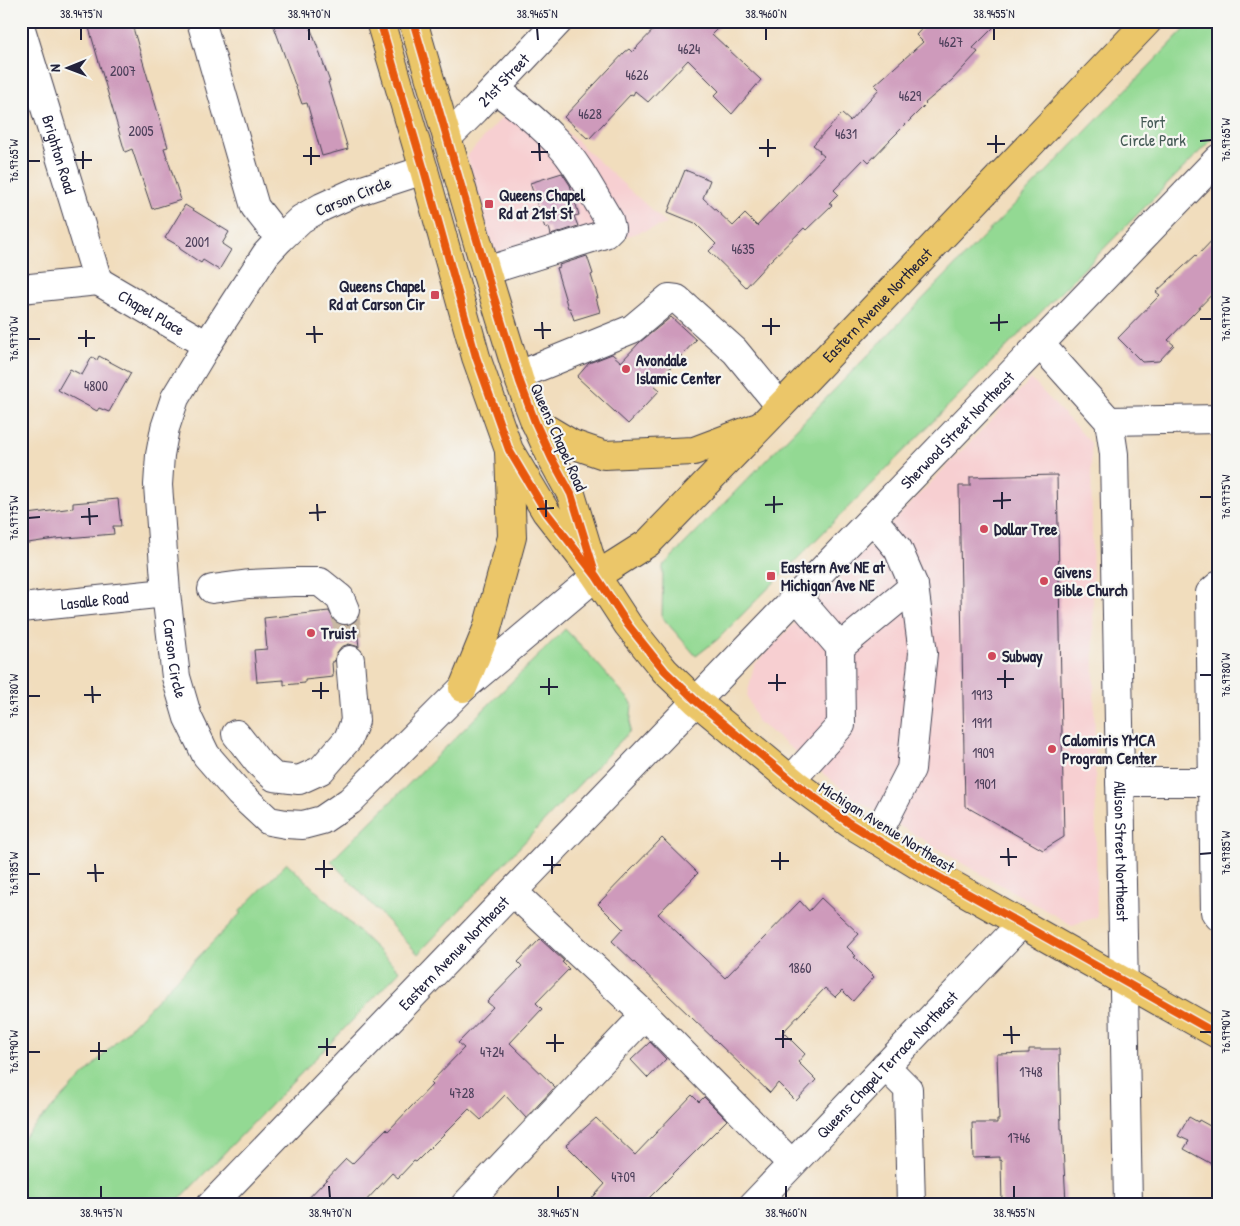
<svg xmlns="http://www.w3.org/2000/svg" width="1240" height="1226" font-family="'Patrick Hand',sans-serif">
  <style>
    .built { fill: #f7cfd1 }
    .green { fill: #93d993; stroke: #5a7e67 }
    .building { fill: #ce9abb }
    .lines { fill: none; stroke-linecap: round; stroke-linejoin: round }
    .minor-tunnel { stroke: #c8b8a3; stroke-width: 28; stroke-dasharray: 28 14; stroke-linecap: butt }
    .minor-casing { stroke: #413e4e; stroke-width: 30 }
    .major-casing { stroke: #413e4e; stroke-width: 30 }
    .minor { stroke: #fff; stroke-width: 28 }
    .major { stroke: #ebc669; stroke-width: 28 }
    .cycleway-casing { stroke: #f6f6f2; stroke-width: 11 }
    .cycleway { stroke: #e8590c; stroke-width: 8 }
    .ticks { fill: none; stroke: #22223b; stroke-width: 2 }
    .poi-dot { fill: #d1495b; stroke: #f6f6f2; stroke-width: 2 }
    .labels { text-anchor: middle; dominant-baseline: central; stroke-width: 4.5; stroke-linejoin: round; paint-order: stroke }
    .number-label { font-size: 14px; fill: #4d405b }
    .street-label { font-size: 16px; fill: #22223b; stroke: #f6f6f2 }
    .park-label { font-size: 16px; fill: #445955; stroke: #f6f6f2 }
    .poi-label { font-size: 16px; font-weight: bold; fill: #22223b; stroke: #f6f6f2; text-anchor: start }
    .neatline { fill: none; stroke: #22223b; stroke-width: 2 }
    .ticks-label { font-size: 12px; text-anchor: middle; fill: #22223b }
  </style>
  <rect width="100%" height="100%" fill="#f6f6f2"/>
  <filter id="ink" filterUnits="userSpaceOnUse"><feTurbulence type="fractalNoise" baseFrequency=".02" numOctaves="2"/><feDisplacementMap in="SourceGraphic" scale="10" xChannelSelector="R" yChannelSelector="G"/><feConvolveMatrix kernelMatrix="1 2 1 2 8 2 1 2 1" color-interpolation-filters="sRGB"/></filter>
  <filter id="wash" filterUnits="userSpaceOnUse"><feTurbulence type="fractalNoise" baseFrequency=".0096" numOctaves="4" result="noise"/><feDisplacementMap in="SourceGraphic" scale="20" xChannelSelector="R" yChannelSelector="G"/><feGaussianBlur stdDeviation="1.12" result="paint"/><feColorMatrix in="noise" values="0 0 0 0 0 0 0 0 0 0 0 0 0 0 0 0 0 1.4 0 .05"/><feComposite in="paint" operator="in"/></filter>
  <g filter="url(#wash)">
    <rect width="100%" height="100%" fill="#f1ddbd"/>
    <!-- built -->
    <g class="built">
      <polygon points="524,93 667,224 500,274 467,156"/>
      <polygon points="1031,379 1091,443 1097,917 1072,925 965,865 855,799 757,721 747,696 754,665"/>
    </g>
    <!-- green -->
    <g class="green">
      <polygon points="1193,21 1219,21 1219,132 718,639 696,656 662,617 663,566"/>
      <polygon points="565,629 588,653 632,703 630,731 418,954 331,861"/>
      <polygon points="287,863 400,971 174,1205 21,1205 21,1140 240,914 240,911"/>
    </g>
    <g id="blocks">
      <!-- building -->
      <g class="building">
        <polygon points="87,21 131,21 168,147 164,148 181,200 152,209 132,149 125,152"/>
        <polygon points="272,21 308,21 330,82 328,82 348,149 322,156 307,103 302,104"/>
        <polygon points="662,21 725,21 712,34 761,80 732,114 714,96 719,91 688,60 648,102 635,91 633,95 631,94 589,139 588,137 587,138 564,117 625,52 629,49 632,52"/>
        <polygon points="929,21 1000,21 973,48 978,52 952,80 925,103 926,104 891,139 869,162 865,158 834,190 838,194 829,203 832,205 806,230 804,228 769,262 746,287 709,251 716,244 695,223 668,212 685,170 710,180 703,198 733,226 745,214 757,226 824,156 819,152 820,151 813,145 842,114 850,121 879,89 875,85 923,42 916,35"/>
        <polygon points="562,173 570,185 579,215 574,216 578,226 551,235 549,227 545,228 530,183"/>
        <polygon points="185,205 229,232 222,244 231,250 219,270 203,260 201,263 180,249 179,246 165,238"/>
        <polygon points="1219,233 1219,287 1168,340 1174,345 1159,361 1142,362 1118,338 1160,295 1156,292 1196,255 1197,256"/>
        <polygon points="587,256 593,274 591,275 598,298 596,298 600,312 574,320 570,308 568,308 556,268 560,267 559,265"/>
        <polygon points="671,317 696,340 654,385 660,390 628,424 577,377 589,363 612,354 621,362 640,342"/>
        <polygon points="99,356 131,373 109,412 99,408 97,411 58,390 70,369 82,375 92,357 97,360"/>
        <polygon points="1057,475 1064,837 1043,850 965,806 959,486 970,486 970,477"/>
        <polygon points="118,499 121,526 113,526 114,534 55,539 21,544 21,515 73,508 73,503"/>
        <polygon points="329,611 335,622 343,625 351,625 356,621 359,647 356,646 349,644 341,647 336,654 334,662 332,662 333,677 305,680 305,683 284,685 284,680 257,682 254,650 267,649 264,618"/>
        <polygon points="662,838 698,873 658,914 725,978 800,901 809,911 821,898 859,934 847,947 856,956 854,957 874,977 853,1001 842,990 835,997 825,988 783,1032 805,1054 798,1062 816,1080 796,1101 778,1083 770,1093 612,941 623,929 598,904"/>
        <polygon points="540,939 564,961 562,962 569,969 536,1003 542,1009 510,1043 555,1087 526,1118 505,1095 481,1120 469,1109 416,1162 414,1161 398,1178 392,1173 362,1205 302,1205 346,1159 352,1164 386,1129 388,1131 432,1085 430,1083 464,1048 458,1043 493,1007 487,1002 522,966 518,962"/>
        <polygon points="650,1042 666,1059 648,1078 631,1060"/>
        <polygon points="1029,1049 1059,1049 1061,1129 1062,1129 1066,1203 1065,1203 1065,1205 1002,1205 1001,1160 999,1161 999,1157 973,1158 972,1123 997,1123 997,1120 999,1120 997,1054 1029,1053"/>
        <polygon points="692,1095 699,1102 704,1097 727,1120 642,1205 586,1205 605,1184 566,1145 596,1118 635,1155"/>
        <polygon points="1189,1117 1198,1122 1199,1120 1219,1131 1219,1168 1184,1149 1189,1141 1178,1136"/>
      </g>
    </g>
  </g>
  <g filter="url(#ink)">
    <use href="#blocks" fill-opacity="0" stroke="#413e4e" stroke-width="1"/>
    <g class="lines">
      <!-- minor-tunnel -->
      <polyline class="minor-tunnel" points="345,610 350,660"/>
      <defs>
        <g id="minor">
          <polyline points="201,21 255,207 280,239"/>
          <path id="s1" d="M21,29L98,281"/>
          <path id="s2" d="M447,138L475,110L559,21"/>
          <path id="s3" d="M424,170L353,193L322,207L301,219L280,239L266,254L207,345L175,398L165,428L160,455L158,485L166,593L176,677L188,718L206,755L239,793L269,821L286,824L303,825L322,820L350,801L463,688L596,576"/>
          <path d="M486,271L605,234L611,228L609,220C594,196 578,164 559,144C539,123 517,105 495,89"/>
          <path id="s4" d="M98,281L207,345"/>
          <polyline points="21,289 98,281"/>
          <path id="s5" d="M1040,344L1109,421L1114,454L1128,1205"/>
          <polyline points="518,376 541,366 632,329 669,298 677,299 735,351 780,406"/>
          <polyline points="1109,421 1219,419"/>
          <polyline points="872,518 898,549 914,586 923,653 911,769 875,839"/>
          <polyline points="1219,585 1210,593 1215,912 1219,917"/>
          <polyline points="212,589 249,584 294,582 320,582 340,598 345,610"/>
          <path id="s6" d="M21,608L166,593"/>
          <polyline points="840,647 914,586"/>
          <polyline points="236,734 258,762 274,777 299,780 321,770 348,739 355,721 350,660"/>
          <polyline points="791,780 841,725 840,647 796,596"/>
          <polyline points="1120,782 1213,782"/>
          <polyline points="513,892 645,1015 791,1163"/>
          <polyline points="885,1066 908,1089 911,1205"/>
          <path id="s7" d="M211,1205L1219,158"/>
          <polyline points="465,1205 645,1015"/>
          <path id="s8" d="M753,1205L1021,924"/>
        </g>
        <g id="major">
          <polyline points="380,21 424,170 476,357 509,450 546,512 596,576 628,625 656,660 665,671 696,701 796,784 849,823 926,870 1219,1035"/>
          <polyline points="413,21 486,271 520,382 535,422 552,459 571,494 591,560"/>
          <polyline points="535,422 572,444 604,455 694,451 755,428"/>
          <path id="s9" d="M596,576L648,543L793,393L1148,21"/>
          <polyline points="463,688 487,629 512,537 509,451"/>
        </g>
      </defs>
      <!-- minor casing -->
      <use href="#minor" class="minor-casing"/>
      <!-- major casing -->
      <use href="#major" class="major-casing"/>
      <!-- minor -->
      <use href="#minor" class="minor"/>
      <!-- major -->
      <use href="#major" class="major"/>
      <defs>
        <g id="cycleway">
          <polyline points="380,21 424,170 476,357 509,450 546,512 596,576 628,625 656,660 665,671 696,701 796,784 849,823 926,870 1219,1035"/>
          <polyline points="413,21 486,271 520,382 535,422 552,459 571,494 594,569"/>
        </g>
      </defs>
      <!-- cycleway casing -->
      <use href="#cycleway" class="cycleway-casing"/>
      <!-- cycleway -->
      <use href="#cycleway" class="cycleway"/>
    </g>
  </g>
  <!-- ticks -->
  <path class="ticks" d="M81,28V40M309,28V40M537,28L538,40M766,28V40M994,28V40M996,135V153M768,139V157M1200,141L1212,140M539,143L540,161M987,144H1005M311,147V165M759,148H776M83,151V169M531,152H548M303,156H320M74,160H92M28,161H40M999,314V331M771,318V335M1200,319H1212M542,322L543,339M990,323L1008,322M314,326L315,343M762,326H780M86,330V347M534,330H551M306,334H323M78,338H95M28,339H40M1002,492V509M774,496V513M1200,497H1212M546,500V517M993,501L1011,500M317,504L318,521M765,505L783,504M89,508L90,525M537,509L554,508M309,513L326,512M81,517L98,516M28,518L40,517M1005,670V688M777,674V691M1200,675H1212M549,678V695M997,679H1014M321,682V699M768,683H786M92,686L93,703M540,687H558M312,691H329M84,695H101M28,696H40M1008,848L1009,866M780,852V870M1200,854L1212,853M552,856V874M1000,857H1017M324,860V878M771,861H789M95,864L96,882M543,865H561M315,869H333M87,873H104M28,874H40M1011,1026L1012,1044M783,1030V1048M1200,1032H1212M555,1034V1052M1003,1035H1020M327,1038V1056M775,1039H792M99,1042V1060M546,1043H564M318,1047H336M90,1051H107M28,1052H40M101,1186V1198M329,1186L330,1198M558,1186V1198M786,1186V1198M1014,1186V1198"/>
  <!-- markers -->
  <g class="poi-dot">
    <rect x="484" y="199" width="10" height="10" rx="2.5"/>
    <rect x="430" y="290" width="10" height="10" rx="2.5"/>
    <circle cx="626" cy="369" r="5"/>
    <circle cx="984" cy="529" r="5"/>
    <rect x="766" y="571" width="10" height="10" rx="2.5"/>
    <circle cx="1044" cy="581" r="5"/>
    <circle cx="311" cy="633" r="5"/>
    <circle cx="992" cy="656" r="5"/>
    <circle cx="1052" cy="749" r="5"/>
  </g>
  <g class="labels">
    <!-- number labels -->
    <g class="number-label">
      <text x="951" y="41">4627</text>
      <text x="689" y="48">4624</text>
      <text x="123" y="70">2007</text>
      <text x="637" y="74">4626</text>
      <text x="910" y="95">4629</text>
      <text x="590" y="113">4628</text>
      <text x="141" y="130">2005</text>
      <text x="846" y="133">4631</text>
      <text x="197" y="241">2001</text>
      <text x="743" y="248">4635</text>
      <text x="96" y="385">4800</text>
      <text x="982" y="694">1913</text>
      <text x="982" y="722">1911</text>
      <text x="983" y="752">1909</text>
      <text x="985" y="783">1901</text>
      <text x="800" y="967">1860</text>
      <text x="492" y="1051">4724</text>
      <text x="1031" y="1071">1748</text>
      <text x="462" y="1092">4728</text>
      <text x="1019" y="1137">1746</text>
      <text x="623" y="1176">4709</text>
    </g>
    <!-- street labels -->
    <g class="street-label">
      <text stroke="none"><textPath href="#s2" startOffset="81">21st Street</textPath></text>
      <text stroke="none"><textPath href="#s1" startOffset="131">Brighton Road</textPath></text>
      <text transform="translate(353 196) rotate(-22)">Carson Circle</text>
      <text stroke="none"><textPath href="#s9" startOffset="392">Eastern Avenue Northeast</textPath></text>
      <text stroke="none"><textPath href="#s4" startOffset="62">Chapel Place</textPath></text>
      <text stroke="none"><textPath href="#s7" startOffset="1076">Sherwood Street Northeast</textPath></text>
      <text transform="translate(559 437) rotate(66)">Queens Chapel Road</text>
      <text stroke="none"><textPath href="#s6" startOffset="74">Lasalle Road</textPath></text>
      <text stroke="none"><textPath href="#s3" startOffset="616">Carson Circle</textPath></text>
      <text transform="translate(887 827) rotate(32)">Michigan Avenue Northeast</text>
      <text stroke="none"><textPath href="#s5" startOffset="534">Allison Street Northeast</textPath></text>
      <text stroke="none"><textPath href="#s7" startOffset="350">Eastern Avenue Northeast</textPath></text>
      <text stroke="none"><textPath href="#s8" startOffset="194">Queens Chapel Terrace Northeast</textPath></text>
    </g>
    <!-- park labels -->
    <g class="park-label">
      <text x="1153" y="122">Fort<tspan x="1153" dy="18">Circle Park</tspan></text>
    </g>
    <!-- poi labels -->
    <g class="poi-label">
      <text x="499" y="195">Queens Chapel<tspan x="499" dy="18">Rd at 21st St</tspan></text>
      <text x="425" y="286" text-anchor="end">Queens Chapel<tspan x="425" dy="18">Rd at Carson Cir</tspan></text>
      <text x="636" y="360">Avondale<tspan x="636" dy="18">Islamic Center</tspan></text>
      <text x="994" y="529">Dollar Tree</text>
      <text x="781" y="567">Eastern Ave NE at<tspan x="781" dy="18">Michigan Ave NE</tspan></text>
      <text x="1054" y="572">Givens<tspan x="1054" dy="18">Bible Church</tspan></text>
      <text x="321" y="633">Truist</text>
      <text x="1002" y="656">Subway</text>
      <text x="1062" y="740">Calomiris YMCA<tspan x="1062" dy="18">Program Center</tspan></text>
    </g>
  </g>
  <!-- margin -->
  <rect width="1240" height="1226" fill="none" stroke="#f6f6f2" stroke-width="55"/>
  <!-- north arrow -->
  <g transform="translate(68 68) rotate(269)" stroke="#f6f6f2" stroke-width="4" paint-order="stroke">
  <path d="M0-4L9 19L0 12L-9 19Z" fill="#22223b"/>
  <text y="-8" font-size="14" font-weight="bold" text-anchor="middle" fill="#22223b">N</text>
  </g>
  <rect x="28" y="28" width="1184" height="1170" class="neatline"/>
  <g class="ticks-label">
    <text x="81" y="18">38.9475°N</text>
    <text x="309" y="18">38.9470°N</text>
    <text x="537" y="18">38.9465°N</text>
    <text x="766" y="18">38.9460°N</text>
    <text x="994" y="18">38.9455°N</text>
    <text transform="translate(1226 140) rotate(-90)" y="4">76.9765°W</text>
    <text transform="translate(14 161) rotate(-90)" y="4">76.9765°W</text>
    <text transform="translate(1226 319) rotate(-90)" y="4">76.9770°W</text>
    <text transform="translate(14 339) rotate(-90)" y="4">76.9770°W</text>
    <text transform="translate(1226 497) rotate(-90)" y="4">76.9775°W</text>
    <text transform="translate(14 518) rotate(-90)" y="4">76.9775°W</text>
    <text transform="translate(1226 675) rotate(-90)" y="4">76.9780°W</text>
    <text transform="translate(14 696) rotate(-90)" y="4">76.9780°W</text>
    <text transform="translate(1226 853) rotate(-90)" y="4">76.9785°W</text>
    <text transform="translate(14 874) rotate(-90)" y="4">76.9785°W</text>
    <text transform="translate(1226 1032) rotate(-90)" y="4">76.9790°W</text>
    <text transform="translate(14 1052) rotate(-90)" y="4">76.9790°W</text>
    <text x="101" y="1217">38.9475°N</text>
    <text x="330" y="1217">38.9470°N</text>
    <text x="558" y="1217">38.9465°N</text>
    <text x="786" y="1217">38.9460°N</text>
    <text x="1014" y="1217">38.9455°N</text>
  </g>
</svg>
